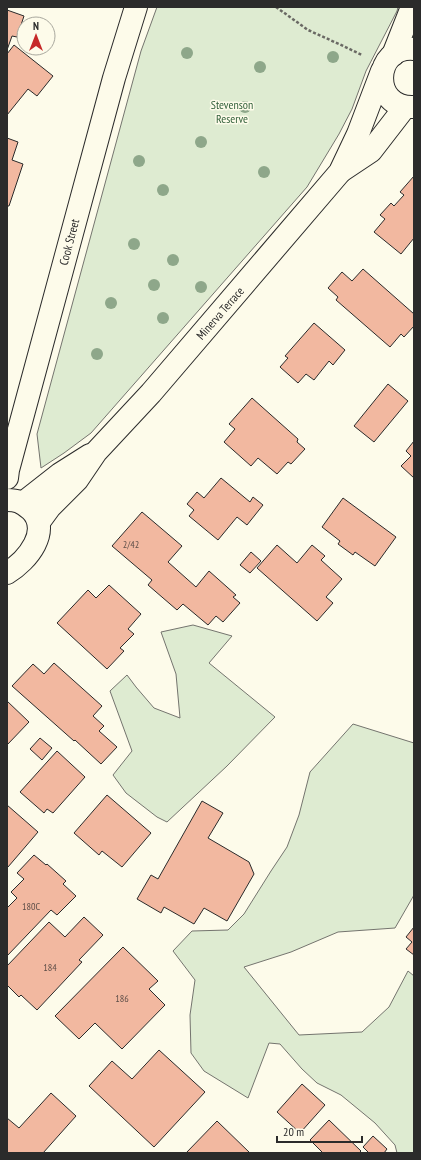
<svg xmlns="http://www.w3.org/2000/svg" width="421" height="1160" font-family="'PT Sans Narrow',sans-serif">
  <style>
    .green { fill: #deebd1; stroke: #74746e }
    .building { fill: #f2b8a0; stroke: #2b2b2b }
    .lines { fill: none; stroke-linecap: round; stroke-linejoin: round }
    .secondary-casing { stroke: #2b2b2b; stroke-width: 24 }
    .primary-casing { stroke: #2b2b2b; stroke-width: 24 }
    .path { stroke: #6a6964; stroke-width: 2.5; stroke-dasharray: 3 2; stroke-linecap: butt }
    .secondary { stroke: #fdfbea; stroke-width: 22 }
    .primary { stroke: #fdfbea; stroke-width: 22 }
    .tree { fill: #8ea78a }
    .labels { text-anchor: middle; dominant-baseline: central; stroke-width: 3; stroke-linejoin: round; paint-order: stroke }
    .number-label { font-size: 10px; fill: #5d4e48 }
    .park-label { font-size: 12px; fill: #34623c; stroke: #fdfbea }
    .street-label { font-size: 12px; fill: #2b2b2b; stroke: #fdfbea }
  </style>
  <rect width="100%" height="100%" fill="#fdfbea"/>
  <!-- green -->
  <g class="green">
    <polygon points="157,7 398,7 397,11 366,71 352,109 339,134 307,187 91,433 64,453 41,468 37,434 141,51"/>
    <polygon points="193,625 232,636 209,663 275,717 227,766 167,822 157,817 126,793 113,775 132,751 110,691 127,675 136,687 154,708 180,718 176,674 161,632"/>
    <polygon points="353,724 414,743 414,895 395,928 338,932 291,952 244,967 299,1035 362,1032 389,1007 408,971 414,976 414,1153 397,1153 395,1145 375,1123 341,1095 317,1083 302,1069 280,1044 269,1043 248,1098 204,1071 191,1053 190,1015 195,980 173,951 192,931 228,930 244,914 271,871 287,847 299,815 310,772"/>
  </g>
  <!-- building -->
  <g class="building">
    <polygon points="7,10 24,16 17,37 12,36 7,50"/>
    <polygon points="14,45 53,76 37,96 28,89 7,115 7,54"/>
    <polygon points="7,138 18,142 12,160 23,164 9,206 7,206"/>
    <polygon points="414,176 414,238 401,254 374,232 385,219 380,215 391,203 394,206 404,195 400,192"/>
    <polygon points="363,269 414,314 414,326 404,337 401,334 390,347 336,300 338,297 328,288 342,272 352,281"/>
    <polygon points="314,323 345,350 333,365 329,361 314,380 306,374 298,383 280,367 288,358 285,356"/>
    <polygon points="388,384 408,401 374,442 354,426"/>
    <polygon points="252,398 298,439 297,442 305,449 291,464 288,462 277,474 258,458 251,466 224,442 235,429 229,424"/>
    <polygon points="414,441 414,478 401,466 411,456 406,451"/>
    <polygon points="221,478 250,502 253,497 263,505 247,525 237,517 218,540 189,516 194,510 187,504 197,492 204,498"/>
    <polygon points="343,498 396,537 375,566 355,552 353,555 338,544 340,541 322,527"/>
    <polygon points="142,512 182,546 168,562 196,587 209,571 236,595 233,597 240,603 223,622 216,616 208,625 183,604 177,610 148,585 152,580 112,546"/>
    <polygon points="277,545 297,563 312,545 325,556 321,560 342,579 326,597 333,603 317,621 257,568"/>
    <polygon points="251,552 261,561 250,573 240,565"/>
    <polygon points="109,585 141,614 128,629 134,634 120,648 124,651 107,669 57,623 88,590 96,598"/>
    <polygon points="54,663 102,706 93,716 104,726 99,731 117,747 101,764 75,740 74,741 12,686 33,664 44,674"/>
    <polygon points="7,701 29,722 7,745"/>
    <polygon points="40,738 52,748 42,760 30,749"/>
    <polygon points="57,751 85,777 53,813 47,809 44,813 20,792"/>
    <polygon points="107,795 151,833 122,867 102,851 99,855 74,833"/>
    <polygon points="202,801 223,813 208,838 249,862 254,874 227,921 204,908 194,924 164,907 161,913 137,899 151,875 158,879"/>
    <polygon points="7,805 38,832 8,867 7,866"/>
    <polygon points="34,855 46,865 47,864 66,881 63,884 76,896 57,915 51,910 7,956 7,908 17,898 11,892 24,879 17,873"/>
    <polygon points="84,917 103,935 79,960 82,962 37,1010 21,995 19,997 7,985 7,966 49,922 65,937"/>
    <polygon points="414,927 414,955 406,949 412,942 406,937"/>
    <polygon points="123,947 158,981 149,989 165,1005 122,1049 95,1023 79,1039 55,1016"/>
    <polygon points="159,1050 205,1092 154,1147 89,1086 112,1061 132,1079"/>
    <polygon points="302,1084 325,1105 300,1133 277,1112"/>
    <polygon points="51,1093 76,1116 43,1153 7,1153 7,1118 19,1128"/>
    <polygon points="329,1120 361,1151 359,1153 323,1153 310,1140"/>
    <polygon points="217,1121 250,1153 186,1153"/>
    <polygon points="373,1136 387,1149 384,1153 369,1153 363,1147"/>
  </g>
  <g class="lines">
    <defs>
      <g id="secondary">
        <path d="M414,49C373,45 370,109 414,107"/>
        <polyline points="393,55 412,7"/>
        <polyline points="341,171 371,151 405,107"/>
        <polyline points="23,503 60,474 90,455"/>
        <polyline points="39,522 50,507 77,480 96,452 151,393 340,172 358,134 382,71"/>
      </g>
      <g id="primary">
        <polyline points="7,478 8,470 114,78 136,7"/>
        <path d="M7,500C18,500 21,502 30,509C53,530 27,561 7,573"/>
      </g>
    </defs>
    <!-- secondary casing -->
    <use href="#secondary" class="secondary-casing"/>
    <!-- primary casing -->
    <use href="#primary" class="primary-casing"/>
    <!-- path -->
    <polyline class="path" points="276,7 308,30 339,44 362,55"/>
    <!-- secondary -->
    <use href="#secondary" class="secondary"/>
    <!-- primary -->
    <use href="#primary" class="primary"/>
  </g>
  <!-- trees -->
  <g class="tree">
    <circle cx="187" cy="53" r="6"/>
    <circle cx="333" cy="57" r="6"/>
    <circle cx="260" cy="67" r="6"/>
    <circle cx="245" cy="107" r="6"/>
    <circle cx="201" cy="142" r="6"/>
    <circle cx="139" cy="161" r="6"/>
    <circle cx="264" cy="172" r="6"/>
    <circle cx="163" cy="190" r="6"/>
    <circle cx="134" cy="244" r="6"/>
    <circle cx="173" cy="260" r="6"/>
    <circle cx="154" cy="285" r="6"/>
    <circle cx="201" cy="287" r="6"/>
    <circle cx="111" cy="303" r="6"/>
    <circle cx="163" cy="318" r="6"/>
    <circle cx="97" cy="354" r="6"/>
  </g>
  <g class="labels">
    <!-- number labels -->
    <g class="number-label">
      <text x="131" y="544">2/42</text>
      <text x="31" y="906">180C</text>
      <text x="50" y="967">184</text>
      <text x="122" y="998">186</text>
    </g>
    <!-- park labels -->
    <g class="park-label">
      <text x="232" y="104">Stevenson<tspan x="232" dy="14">Reserve</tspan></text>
    </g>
    <!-- street labels -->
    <g class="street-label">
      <text transform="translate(69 242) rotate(-75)">Cook Street</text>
      <text transform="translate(220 313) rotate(-49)">Minerva Terrace</text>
    </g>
  </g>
  <!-- border -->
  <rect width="421" height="1160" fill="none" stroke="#2b2b2b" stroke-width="16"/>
  <!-- north arrow -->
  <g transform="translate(36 36)"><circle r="19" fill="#fdfbea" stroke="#a9a89e"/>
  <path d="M0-3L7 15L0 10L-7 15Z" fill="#c62828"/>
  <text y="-6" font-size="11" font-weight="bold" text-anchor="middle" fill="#2b2b2b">N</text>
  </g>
  <!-- scale -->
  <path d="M277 1136v6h85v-6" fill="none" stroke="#2b2b2b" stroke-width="2"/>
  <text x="283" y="1136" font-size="12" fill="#2b2b2b" stroke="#fdfbea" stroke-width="3" paint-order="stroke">20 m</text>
</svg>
